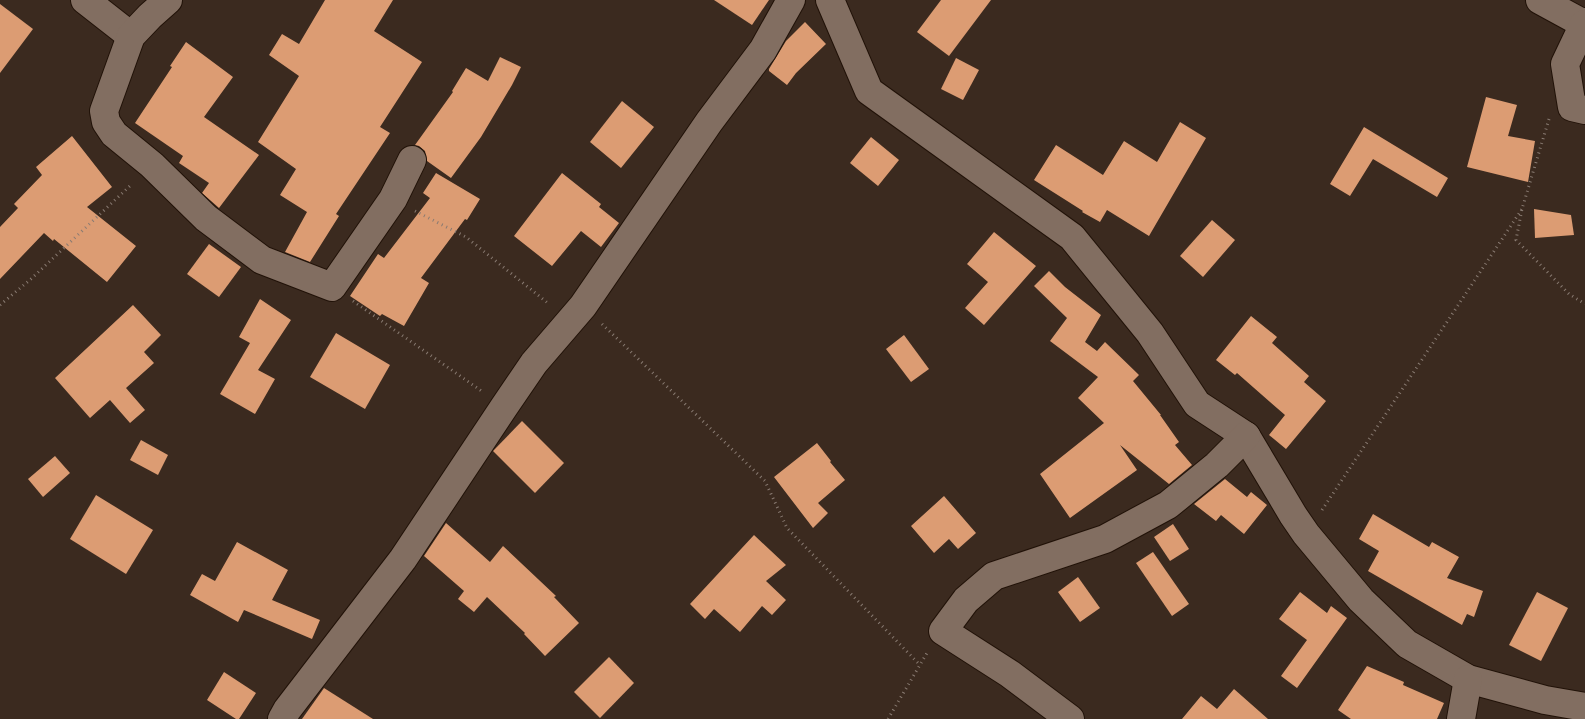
<svg xmlns="http://www.w3.org/2000/svg" width="1585" height="719" font-family="Barlow,sans-serif">
  <style>
    .building { fill: #dc9c73 }
    .lines { fill: none; stroke-linecap: round; stroke-linejoin: round }
    .street-casing { stroke: #211208; stroke-width: 30 }
    .path { stroke: #897b72; stroke-width: 3; stroke-dasharray: 1 4; stroke-linecap: butt }
    .street { stroke: #826e61; stroke-width: 28 }
  </style>
  <rect width="100%" height="100%" fill="#3b2a1f"/>
  <!-- building -->
  <g class="building">
    <polygon points="325,0 393,0 374,31 422,62 380,127 390,133 336,214 339,216 310,262 285,252 307,212 280,195 296,169 258,142 299,76 269,55 282,34 299,44"/>
    <polygon points="714,0 769,0 752,25"/>
    <polygon points="941,0 991,0 949,56 917,32"/>
    <polygon points="0,4 33,29 0,73"/>
    <polygon points="805,22 826,44 796,73 787,85 769,71 769,69 786,41"/>
    <polygon points="186,42 233,77 204,117 259,155 219,208 202,193 209,183 179,163 183,156 135,123 172,67 170,66"/>
    <polygon points="500,57 521,67 512,85 481,137 451,178 427,161 425,151 419,146 415,145 453,92 452,91 466,68 488,81"/>
    <polygon points="956,58 979,70 963,100 941,89"/>
    <polygon points="1486,97 1517,105 1508,136 1535,141 1528,182 1467,167"/>
    <polygon points="622,101 654,127 621,168 590,142"/>
    <polygon points="1180,122 1206,138 1149,236 1107,210 1100,222 1082,212 1083,211 1034,180 1056,145 1103,175 1124,141 1157,162"/>
    <polygon points="1364,127 1448,178 1437,197 1373,159 1350,196 1330,184"/>
    <polygon points="72,136 112,187 87,207 136,246 107,282 54,239 53,241 44,233 0,279 0,227 18,208 14,204 42,175 36,167"/>
    <polygon points="871,137 899,160 878,186 850,163"/>
    <polygon points="436,173 480,199 467,220 465,219 421,278 429,283 404,326 382,314 380,316 350,296 378,254 384,258 430,198 423,193"/>
    <polygon points="562,173 601,204 599,207 619,223 601,247 581,231 552,266 514,236"/>
    <polygon points="1534,209 1571,215 1574,235 1535,238"/>
    <polygon points="1212,220 1235,240 1203,277 1180,256"/>
    <polygon points="994,232 1036,266 984,325 965,308 988,282 967,264"/>
    <polygon points="209,244 241,267 219,297 187,274"/>
    <polygon points="1049,271 1065,287 1101,315 1085,342 1097,351 1105,342 1139,375 1133,381 1161,415 1160,415 1179,442 1175,445 1192,465 1169,484 1120,445 1137,470 1070,518 1040,474 1104,423 1078,398 1098,377 1050,341 1067,318 1034,286"/>
    <polygon points="260,299 291,320 258,370 275,379 255,414 220,394 250,343 239,337"/>
    <polygon points="133,305 161,335 144,352 154,363 126,388 145,410 130,423 110,400 90,418 55,378"/>
    <polygon points="1251,316 1277,337 1272,343 1309,376 1304,382 1326,401 1286,449 1269,435 1285,415 1237,373 1235,375 1216,360"/>
    <polygon points="336,333 390,365 365,409 310,377"/>
    <polygon points="904,335 929,369 911,382 886,349"/>
    <polygon points="522,421 564,463 535,493 493,451"/>
    <polygon points="141,440 168,455 158,475 130,460"/>
    <polygon points="817,443 831,461 830,462 845,480 818,503 828,513 813,528 774,477"/>
    <polygon points="55,456 70,473 43,497 28,479"/>
    <polygon points="1225,479 1247,497 1251,492 1267,505 1244,534 1221,515 1216,521 1194,504"/>
    <polygon points="96,495 153,530 126,574 70,539"/>
    <polygon points="944,496 976,533 958,549 949,539 934,553 911,526"/>
    <polygon points="1373,514 1429,547 1432,542 1459,557 1447,578 1483,591 1474,617 1467,614 1462,625 1368,571 1379,551 1359,539"/>
    <polygon points="446,523 490,562 503,546 556,596 554,597 579,623 545,656 524,634 525,633 487,597 474,612 458,599 464,591 424,556"/>
    <polygon points="1173,524 1189,549 1170,561 1154,537"/>
    <polygon points="754,535 786,565 766,581 786,600 772,615 762,606 740,632 714,609 705,619 690,604"/>
    <polygon points="237,542 288,570 272,600 320,620 312,639 244,610 238,622 190,595 202,574 215,581"/>
    <polygon points="1153,552 1189,604 1172,616 1136,563"/>
    <polygon points="1078,577 1100,608 1080,622 1058,592"/>
    <polygon points="1300,592 1327,613 1331,606 1347,618 1297,688 1281,676 1307,640 1279,619"/>
    <polygon points="1537,592 1568,608 1541,661 1509,645"/>
    <polygon points="609,657 634,683 600,718 574,692"/>
    <polygon points="1367,666 1404,682 1403,685 1444,703 1437,719 1351,719 1338,710"/>
    <polygon points="224,672 256,693 239,719 236,719 207,700"/>
    <polygon points="324,688 373,719 302,719"/>
    <polygon points="1234,689 1268,719 1182,719 1201,696 1217,709"/>
  </g>
  <g class="lines">
    <defs>
      <g id="street">
        <polyline points="85,0 131,36"/>
        <polyline points="168,0 150,16 131,36 104,111 106,122 114,134 152,165 206,218 262,260 332,287 393,199 412,160"/>
        <polyline points="830,0 869,91 1072,237 1150,333 1197,404 1246,436 1293,515 1306,534 1361,600 1407,644 1468,679 1545,700 1585,707"/>
        <polyline points="1540,0 1584,24 1585,22"/>
        <polyline points="1584,24 1565,64 1572,107 1585,110"/>
        <polyline points="282,719 287,710 403,559 504,407 534,363 583,306 709,122 763,50 791,0"/>
        <polyline points="1070,719 1010,674 943,631 966,600 994,576 1105,539 1168,505 1217,465 1246,436"/>
        <polyline points="1461,719 1468,679"/>
      </g>
    </defs>
    <!-- street casing -->
    <use href="#street" class="street-casing"/>
    <!-- path -->
    <g class="path">
      <polyline points="1549,119 1522,209 1516,240 1569,294 1585,304"/>
      <polyline points="415,211 466,237 549,304"/>
      <polyline points="353,301 483,392"/>
      <polyline points="0,305 31,279 132,184"/>
      <polyline points="602,324 765,481 787,528 919,664"/>
      <polyline points="1322,510 1522,209"/>
      <polyline points="888,719 927,653"/>
    </g>
    <!-- street -->
    <use href="#street" class="street"/>
  </g>
</svg>
